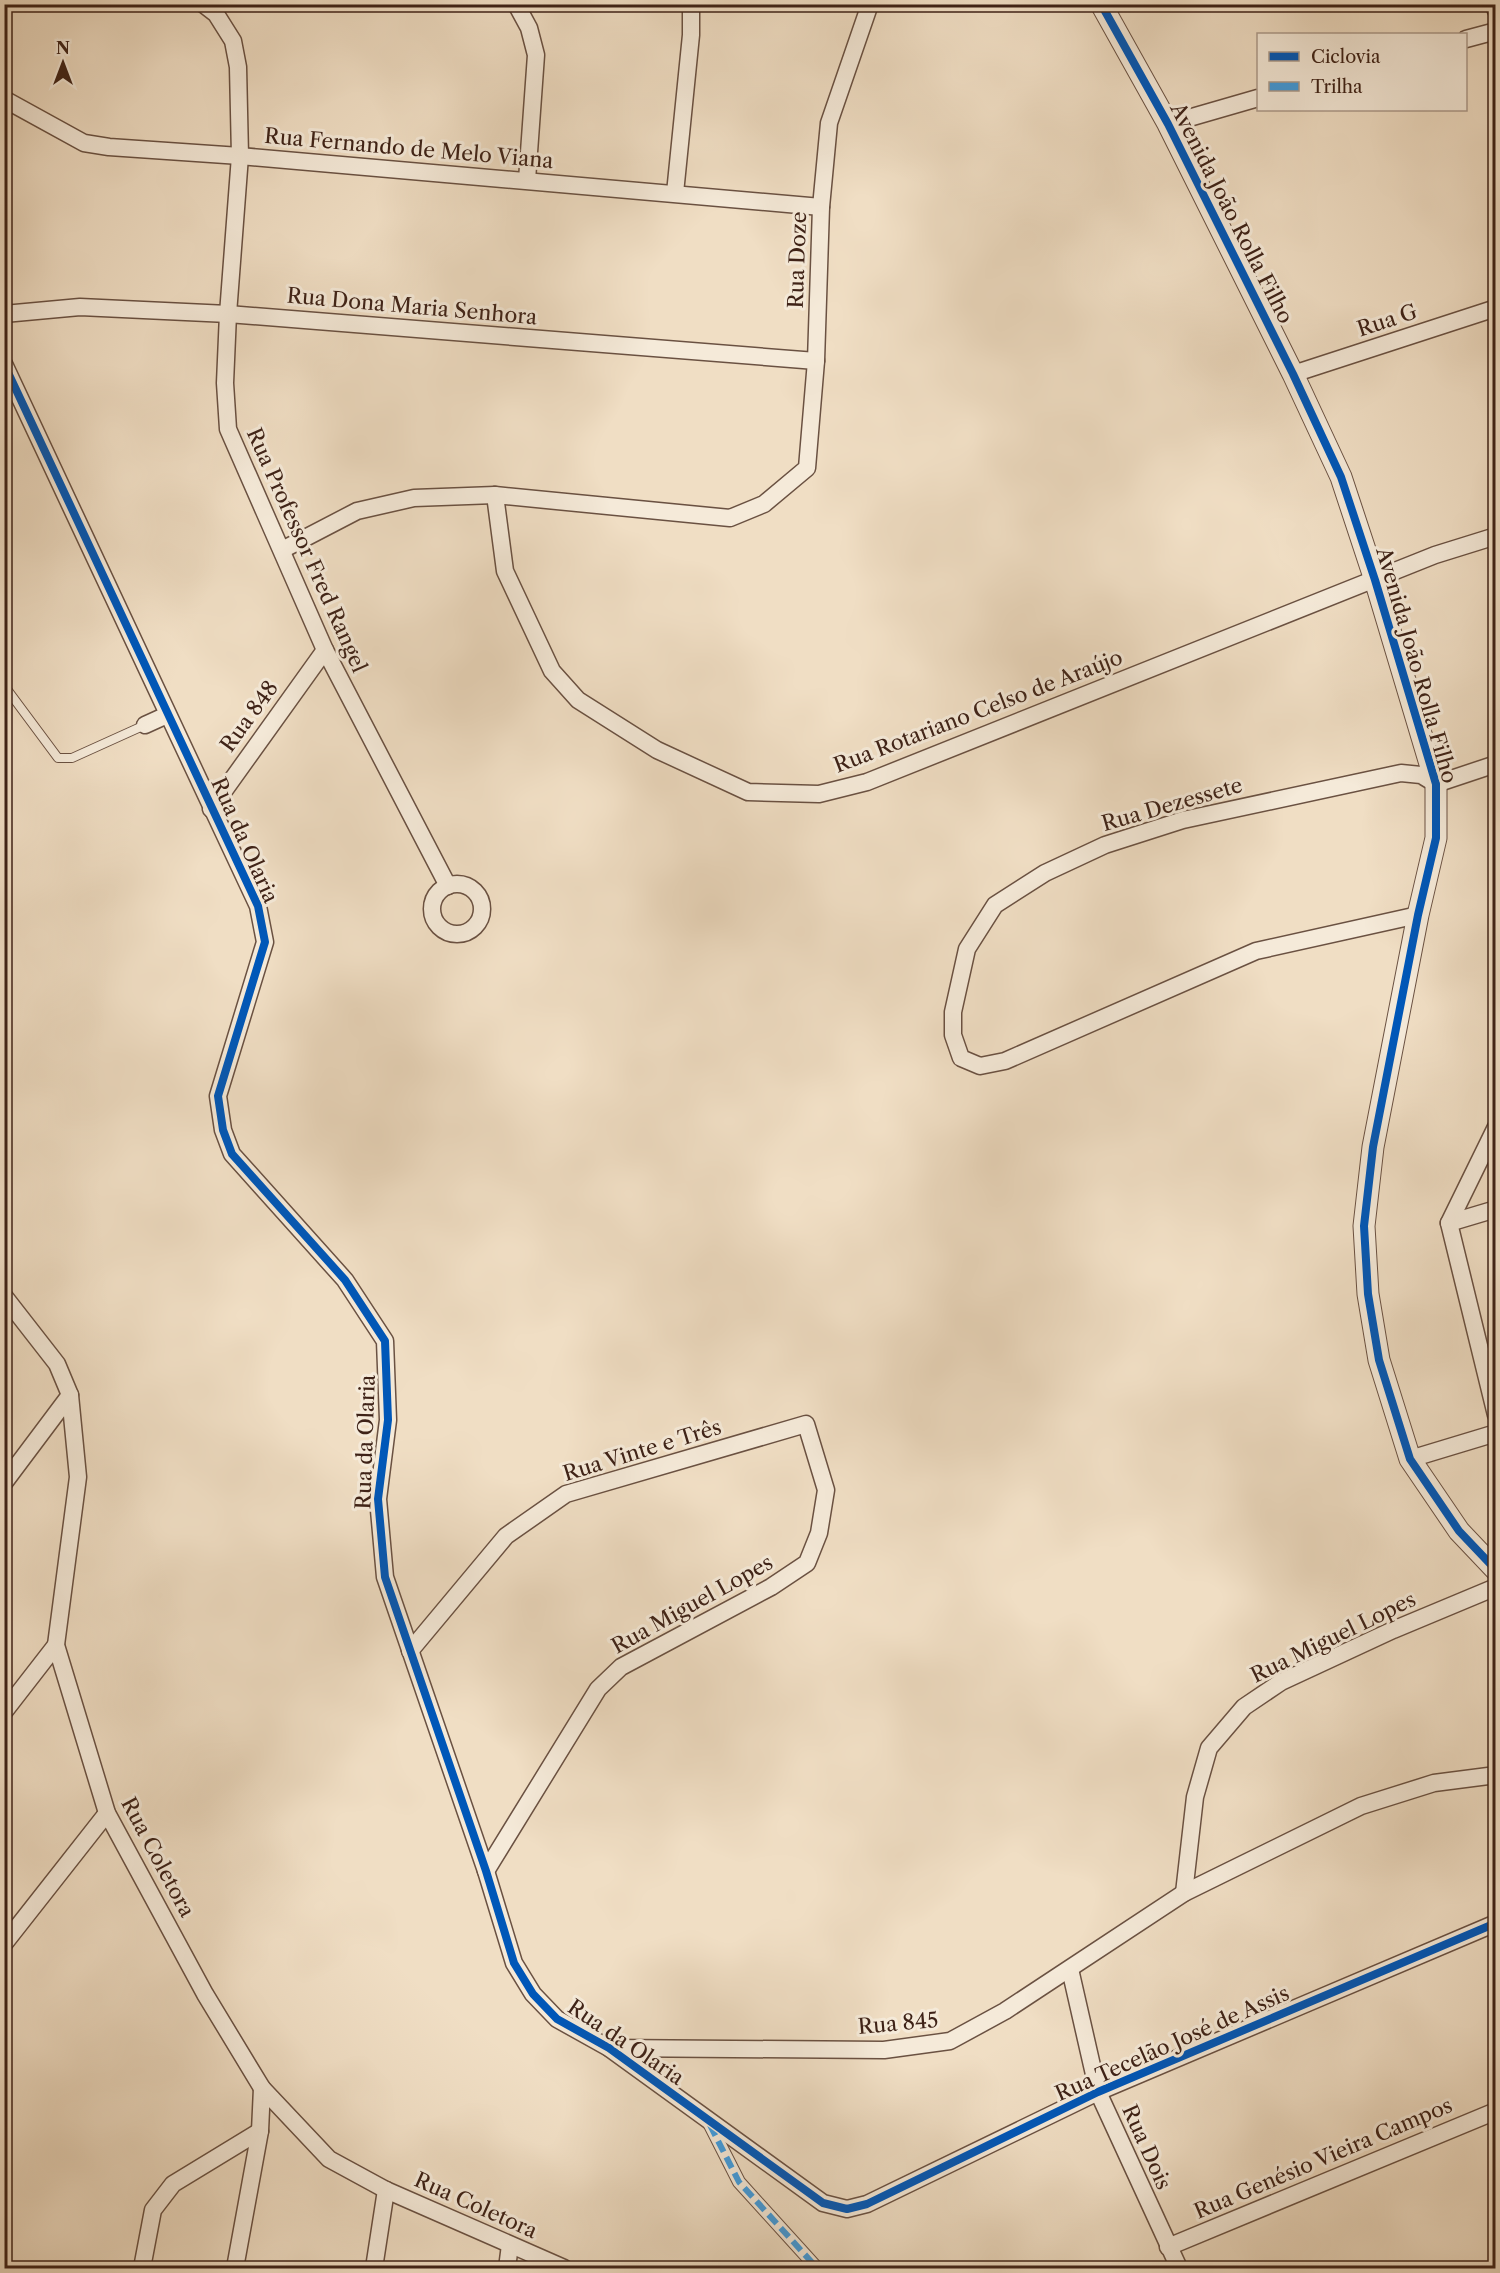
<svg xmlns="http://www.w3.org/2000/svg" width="1500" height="2273" font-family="'Libre Caslon Text',serif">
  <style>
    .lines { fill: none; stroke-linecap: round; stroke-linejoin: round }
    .service-casing { stroke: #6a5142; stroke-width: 10 }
    .pedestrian-casing { stroke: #6a5142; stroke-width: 14 }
    .minor-casing { stroke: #6a5142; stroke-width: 19 }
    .tertiary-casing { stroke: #6a5142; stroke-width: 23 }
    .service { stroke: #f5ead9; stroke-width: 8 }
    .pedestrian { stroke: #f5ead9; stroke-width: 12 }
    .minor { stroke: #f5ead9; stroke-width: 16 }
    .tertiary { stroke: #f5ead9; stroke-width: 21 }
    .quiet { stroke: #3f9cdf; stroke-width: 6; stroke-dasharray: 12 6; stroke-linecap: butt }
    .cycleway-casing { stroke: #f5ead9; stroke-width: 11 }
    .cycleway { stroke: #0057b8; stroke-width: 8 }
    .labels { text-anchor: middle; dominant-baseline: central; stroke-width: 6; stroke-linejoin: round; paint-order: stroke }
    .street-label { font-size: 21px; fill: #3e2217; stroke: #f5ead9 }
  </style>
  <rect width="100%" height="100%" fill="#f0dec4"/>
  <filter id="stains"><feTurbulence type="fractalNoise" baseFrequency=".00333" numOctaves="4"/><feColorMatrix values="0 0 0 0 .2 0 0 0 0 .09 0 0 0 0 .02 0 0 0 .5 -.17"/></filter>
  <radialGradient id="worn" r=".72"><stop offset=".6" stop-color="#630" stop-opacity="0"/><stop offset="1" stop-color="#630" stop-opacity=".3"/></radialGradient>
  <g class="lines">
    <defs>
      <polyline id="service" points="6,688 58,758 72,758 145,725"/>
      <polyline id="pedestrian" points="708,2121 739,2182 817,2268"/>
      <g id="minor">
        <polyline points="203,4 216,14 233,41 238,67 240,156 228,314 225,383 228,429 325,650 448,886"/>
        <polyline points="516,4 529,28 536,55 527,180"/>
        <polyline points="1494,4 1496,11"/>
        <polyline points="1466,39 1496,31"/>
        <polyline points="4,99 84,143 109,147 240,156 821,207"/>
        <polyline points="1168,124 1258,98"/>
        <polyline points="675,193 691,35 691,4"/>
        <polyline points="4,314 80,307 228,314 816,361"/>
        <polyline points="4,364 258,906 265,942 218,1096 223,1130 232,1154 345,1280 385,1341 388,1420 378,1499 385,1577 486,1871 514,1963 533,1994 557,2019 609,2048 823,2203 847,2209 867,2204 1098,2092 1496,1923"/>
        <polyline points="1293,374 1496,308"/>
        <polyline points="495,495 505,571 552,671 578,700 657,750 748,792 819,794 867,782 1435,555 1496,536"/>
        <polyline points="282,550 357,511 414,498 495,495 730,518 764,504 807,468 816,361 821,207 829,123 870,4"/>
        <polyline points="145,725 167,715"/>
        <polyline points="211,809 325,650"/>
        <circle cx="457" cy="909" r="25"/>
        <polyline points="1418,915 1256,951 1005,1061 980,1066 961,1058 953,1035 953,1012 967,949 995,905 1045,873 1105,845 1183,820 1401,773 1421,775 1436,784 1496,764"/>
        <polyline points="1496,1127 1449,1223 1496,1415"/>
        <polyline points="1449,1223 1496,1209"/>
        <polyline points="4,1296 57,1364 70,1395 78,1477 56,1645 107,1813 205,1994 262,2088 329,2159 386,2190 564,2268"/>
        <polyline points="1410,1459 1496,1433"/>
        <polyline points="4,1483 70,1395"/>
        <polyline points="410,1651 506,1536 566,1494 806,1424 826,1490 819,1533 807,1563 771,1587 621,1667 598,1689 486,1871"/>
        <polyline points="4,1712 56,1645"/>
        <polyline points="1184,1893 1195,1797 1209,1748 1244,1707 1281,1682 1393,1630 1496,1587"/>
        <polyline points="4,1944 107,1813"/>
        <polyline points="1070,1969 1098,2092 1179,2268"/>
        <polyline points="609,2048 884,2050 950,2041 1005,2011 1184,1893 1361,1806 1434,1783 1496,1775"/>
        <polyline points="1168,2247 1496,2111"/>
        <polyline points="142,2268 153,2210 173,2184 260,2131"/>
        <polyline points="235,2268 260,2131 262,2088"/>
        <polyline points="374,2268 386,2190"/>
        <polyline points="507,2268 510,2245"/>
      </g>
      <polyline id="tertiary" points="1101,4 1168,124 1293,374 1341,477 1375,580 1436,784 1436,838 1418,915 1373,1147 1364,1226 1368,1294 1379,1360 1410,1459 1459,1531 1496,1570"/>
    </defs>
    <!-- service casing -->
    <use href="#service" class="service-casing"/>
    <!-- pedestrian casing -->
    <use href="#pedestrian" class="pedestrian-casing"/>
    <!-- minor casing -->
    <use href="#minor" class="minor-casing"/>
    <!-- tertiary casing -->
    <use href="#tertiary" class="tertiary-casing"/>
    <!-- service -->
    <use href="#service" class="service"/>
    <!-- pedestrian -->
    <use href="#pedestrian" class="pedestrian"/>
    <!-- minor -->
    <use href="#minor" class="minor"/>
    <!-- tertiary -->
    <use href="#tertiary" class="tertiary"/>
    <!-- quiet -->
    <polyline class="quiet" points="710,2125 739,2182 817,2268"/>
    <defs>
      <g id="cycleway">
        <polyline points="1101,4 1168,124 1293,374 1341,477 1375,580 1436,784 1436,838 1418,915 1373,1147 1364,1226 1368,1294 1379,1360 1410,1459 1459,1531 1496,1570"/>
        <polyline points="4,364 258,906 265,942 218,1096 223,1130 232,1154 345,1280 385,1341 388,1420 378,1499 385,1577 486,1871 514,1963 533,1994 557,2019 609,2048 823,2203 847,2209 867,2204 1098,2092 1496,1923"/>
      </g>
    </defs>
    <!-- cycleway casing -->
    <use href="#cycleway" class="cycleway-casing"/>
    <!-- cycleway -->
    <use href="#cycleway" class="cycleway"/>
  </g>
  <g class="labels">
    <!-- street labels -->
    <g class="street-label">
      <text transform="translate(409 148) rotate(5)">Rua Fernando de Melo Viana</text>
      <text transform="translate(1232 213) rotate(63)">Avenida João Rolla Filho</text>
      <text transform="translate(797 260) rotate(-88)">Rua Doze</text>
      <text transform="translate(412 306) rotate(5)">Rua Dona Maria Senhora</text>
      <text transform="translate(1387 320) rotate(-18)">Rua G</text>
      <text transform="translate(307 550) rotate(66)">Rua Professor Fred Rangel</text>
      <text transform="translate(1417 665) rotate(74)">Avenida João Rolla Filho</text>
      <text transform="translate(978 711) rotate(-21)">Rua Rotariano Celso de Araújo</text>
      <text transform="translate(249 716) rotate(-54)">Rua 848</text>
      <text transform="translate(1172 804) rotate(-16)">Rua Dezessete</text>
      <text transform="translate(245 840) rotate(66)">Rua da Olaria</text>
      <text transform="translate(365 1442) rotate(-88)">Rua da Olaria</text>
      <text transform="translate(642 1450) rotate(-17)">Rua Vinte e Três</text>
      <text transform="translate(692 1604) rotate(-29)">Rua Miguel Lopes</text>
      <text transform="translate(1333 1637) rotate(-26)">Rua Miguel Lopes</text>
      <text transform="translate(158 1857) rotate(62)">Rua Coletora</text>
      <text transform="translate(898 2023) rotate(-5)">Rua 845</text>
      <text transform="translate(626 2042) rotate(34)">Rua da Olaria</text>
      <text transform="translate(1172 2043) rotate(-24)">Rua Tecelão José de Assis</text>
      <text transform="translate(1147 2147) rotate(66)">Rua Dois</text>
      <text transform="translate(1323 2158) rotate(-23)">Rua Genésio Vieira Campos</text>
      <text transform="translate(476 2205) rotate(24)">Rua Coletora</text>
    </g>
  </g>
  <!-- margin -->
  <rect width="1500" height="2273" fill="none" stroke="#f0dec4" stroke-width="24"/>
  <rect x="6" y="6" width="1488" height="2261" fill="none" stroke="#3e2217" stroke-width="3"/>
  <rect x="12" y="12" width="1476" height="2249" fill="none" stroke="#3e2217" stroke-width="1.5"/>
  <!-- legend -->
  <rect x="1257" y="33" width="210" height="78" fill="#f5ead9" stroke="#ac9a8b" stroke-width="1.5"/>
  <rect x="1269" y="52" width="30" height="9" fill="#0057b8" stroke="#ac9a8b" stroke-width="1.5"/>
  <text x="1311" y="63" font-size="18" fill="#3e2217">Ciclovia</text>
  <rect x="1269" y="82" width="30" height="9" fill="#3f9cdf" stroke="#ac9a8b" stroke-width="1.5"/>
  <text x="1311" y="93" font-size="18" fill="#3e2217">Trilha</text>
  <!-- north arrow -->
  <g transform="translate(63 63)" stroke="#f5ead9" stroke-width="4.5" paint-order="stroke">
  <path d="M0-4.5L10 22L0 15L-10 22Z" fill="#3e2217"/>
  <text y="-9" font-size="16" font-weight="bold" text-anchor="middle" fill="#3e2217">N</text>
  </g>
  <rect width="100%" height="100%" filter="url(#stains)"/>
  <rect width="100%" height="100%" fill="url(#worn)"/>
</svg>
